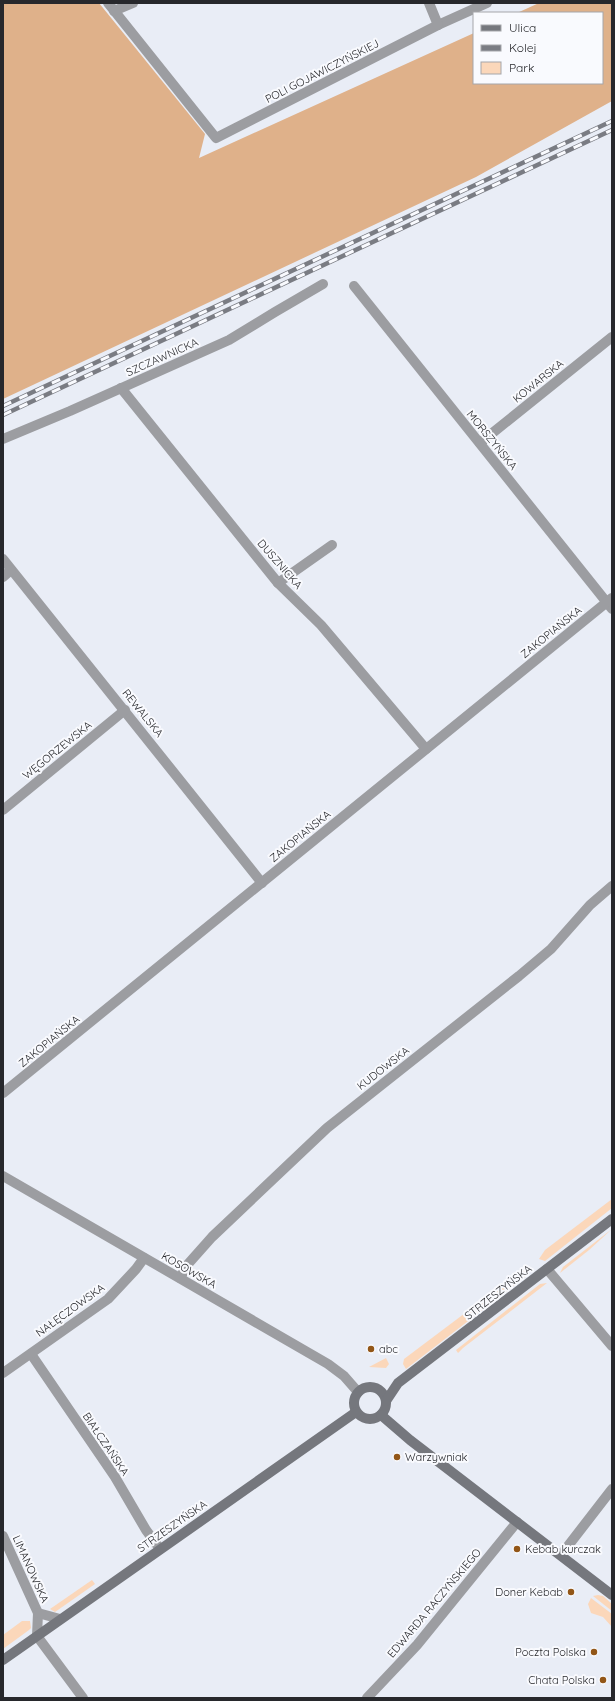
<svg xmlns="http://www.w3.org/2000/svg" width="615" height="1701" font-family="Quicksand,sans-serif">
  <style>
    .green { fill: #fbd7ba }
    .forest { fill: #dfb18a }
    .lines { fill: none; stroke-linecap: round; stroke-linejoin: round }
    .street { stroke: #9c9da1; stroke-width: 10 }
    .secondary { stroke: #75777d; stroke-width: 10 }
    .rail-casing { stroke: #7a7c83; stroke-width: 4.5 }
    .rail { stroke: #f9fafe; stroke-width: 3; stroke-dasharray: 9; stroke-linecap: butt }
    .poi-dot { fill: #925617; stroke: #f9fafe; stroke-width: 1.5 }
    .labels { text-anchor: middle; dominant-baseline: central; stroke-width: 4; stroke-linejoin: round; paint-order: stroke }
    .street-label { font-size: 11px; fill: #27282c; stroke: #f9fafe }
    .poi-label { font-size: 11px; fill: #27282c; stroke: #f9fafe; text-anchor: start }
  </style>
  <rect width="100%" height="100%" fill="#e9edf6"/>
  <!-- green -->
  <g class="green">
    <polygon points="612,1199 612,1208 545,1261 539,1259 545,1250"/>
    <polygon points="612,1229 589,1250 560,1273 563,1267"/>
    <polygon points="525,1268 528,1269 529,1271 524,1278 406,1369 403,1364 404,1359"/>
    <polygon points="547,1283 463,1348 458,1353 456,1350 540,1284"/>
    <polygon points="386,1358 389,1364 386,1368 369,1367"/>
    <polygon points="92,1580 95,1584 55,1612 50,1609"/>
    <polygon points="598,1595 603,1596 612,1604 612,1611 593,1596"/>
    <polygon points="591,1598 612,1614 612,1627 603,1617 591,1613 588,1604"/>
    <polygon points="22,1621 30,1621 31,1628 29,1630 3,1649 3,1635"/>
  </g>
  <!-- forest -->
  <polygon class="forest" points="3,3 99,3 205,134 199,158 474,33 474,83 602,83 602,13 517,13 539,3 612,3 612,101 476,177 3,399"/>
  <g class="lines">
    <!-- street -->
    <g class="street">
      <polyline points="108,3 216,138 438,25 487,3"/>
      <polyline points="429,3 438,25"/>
      <polyline points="114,11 133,3"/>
      <polyline points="354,286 612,609"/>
      <polyline points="121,388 278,583 321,625 426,749"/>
      <polyline points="3,439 70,411 229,340 275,312 323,284"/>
      <polyline points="480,443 612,337"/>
      <polyline points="3,559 262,883"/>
      <polyline points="3,577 11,570"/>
      <polyline points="278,583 332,545"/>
      <polyline points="3,810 125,710"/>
      <polyline points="3,1093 612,598"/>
      <polyline points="3,1176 328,1364 344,1376 358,1392"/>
      <polyline points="547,1269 612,1346"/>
      <polyline points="180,1278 188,1264 212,1237 327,1128 519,976 551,949 590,905 612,886"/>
      <polyline points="31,1354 115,1477 146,1530 160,1549"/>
      <polyline points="3,1373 108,1299 136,1269 144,1258"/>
      <polyline points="3,1536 38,1613 37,1636 83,1698"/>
      <polyline points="561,1555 612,1489"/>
      <polyline points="38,1613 60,1619"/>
      <polyline points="367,1698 417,1645 517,1522"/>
    </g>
    <!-- secondary -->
    <g class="secondary">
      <circle cx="370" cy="1403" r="16"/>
      <polyline points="386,1401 398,1383 612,1219"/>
      <polyline points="381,1415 410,1440 612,1595"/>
      <polyline points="3,1660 356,1412"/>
    </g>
    <defs>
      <g id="rail">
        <polyline points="3,406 612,121"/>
        <polyline points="3,415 612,130"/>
      </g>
    </defs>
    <!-- rail casing -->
    <use href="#rail" class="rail-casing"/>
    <!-- rail -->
    <use href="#rail" class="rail"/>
  </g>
  <!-- markers -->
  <g class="poi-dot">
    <circle cx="371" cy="1349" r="4"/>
    <circle cx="397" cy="1457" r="4"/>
    <circle cx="517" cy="1549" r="4"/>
    <circle cx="571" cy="1592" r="4"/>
    <circle cx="594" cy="1652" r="4"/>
    <circle cx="603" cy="1680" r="4"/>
  </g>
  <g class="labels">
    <!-- street labels -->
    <g class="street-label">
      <text transform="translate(322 71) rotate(-27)">POLI GOJAWICZYŃSKIEJ</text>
      <text transform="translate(162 357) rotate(-24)">SZCZAWNICKA</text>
      <text transform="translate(538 381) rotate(-39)">KOWARSKA</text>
      <text transform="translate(492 440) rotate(51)">MORSZYŃSKA</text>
      <text transform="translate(280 564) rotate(49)">DUSZNICKA</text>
      <text transform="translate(551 632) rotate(-39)">ZAKOPIAŃSKA</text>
      <text transform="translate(143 713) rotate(51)">REWALSKA</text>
      <text transform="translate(57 750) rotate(-39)">WĘGORZEWSKA</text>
      <text transform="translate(300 836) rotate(-39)">ZAKOPIAŃSKA</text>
      <text transform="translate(49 1041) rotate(-39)">ZAKOPIAŃSKA</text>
      <text transform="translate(383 1068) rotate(-38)">KUDOWSKA</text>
      <text transform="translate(189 1270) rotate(30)">KOSOWSKA</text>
      <text transform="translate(498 1292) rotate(-38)">STRZESZYŃSKA</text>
      <text transform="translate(70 1310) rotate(-36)">NAŁĘCZOWSKA</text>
      <text transform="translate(106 1444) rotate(56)">BIAŁCZAŃSKA</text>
      <text transform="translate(172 1526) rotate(-35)">STRZESZYŃSKA</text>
      <text transform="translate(31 1569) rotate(66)">LIMANOWSKA</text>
      <text transform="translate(434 1603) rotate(-50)">EDWARDA RACZYŃSKIEGO</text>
    </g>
    <!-- poi labels -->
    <g class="poi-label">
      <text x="379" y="1349">abc</text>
      <text x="405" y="1457">Warzywniak</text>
      <text x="525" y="1549">Kebab kurczak</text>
      <text x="563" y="1592" text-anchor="end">Doner Kebab</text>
      <text x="586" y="1652" text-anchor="end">Poczta Polska</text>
      <text x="595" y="1680" text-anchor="end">Chata Polska</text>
    </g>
  </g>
  <!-- border -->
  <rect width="615" height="1701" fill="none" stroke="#27282c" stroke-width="8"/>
  <!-- legend -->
  <rect x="473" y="12" width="130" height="72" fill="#f9fafe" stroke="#a5a6aa"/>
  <rect x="481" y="25" width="20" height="6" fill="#75777d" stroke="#a5a6aa"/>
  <text x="509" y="32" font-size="12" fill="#27282c">Ulica</text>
  <rect x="481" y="45" width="20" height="6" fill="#7a7c83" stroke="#a5a6aa"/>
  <text x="509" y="52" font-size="12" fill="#27282c">Kolej</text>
  <rect x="481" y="62" width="20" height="12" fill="#fbd7ba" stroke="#a5a6aa"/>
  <text x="509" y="72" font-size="12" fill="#27282c">Park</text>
</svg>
